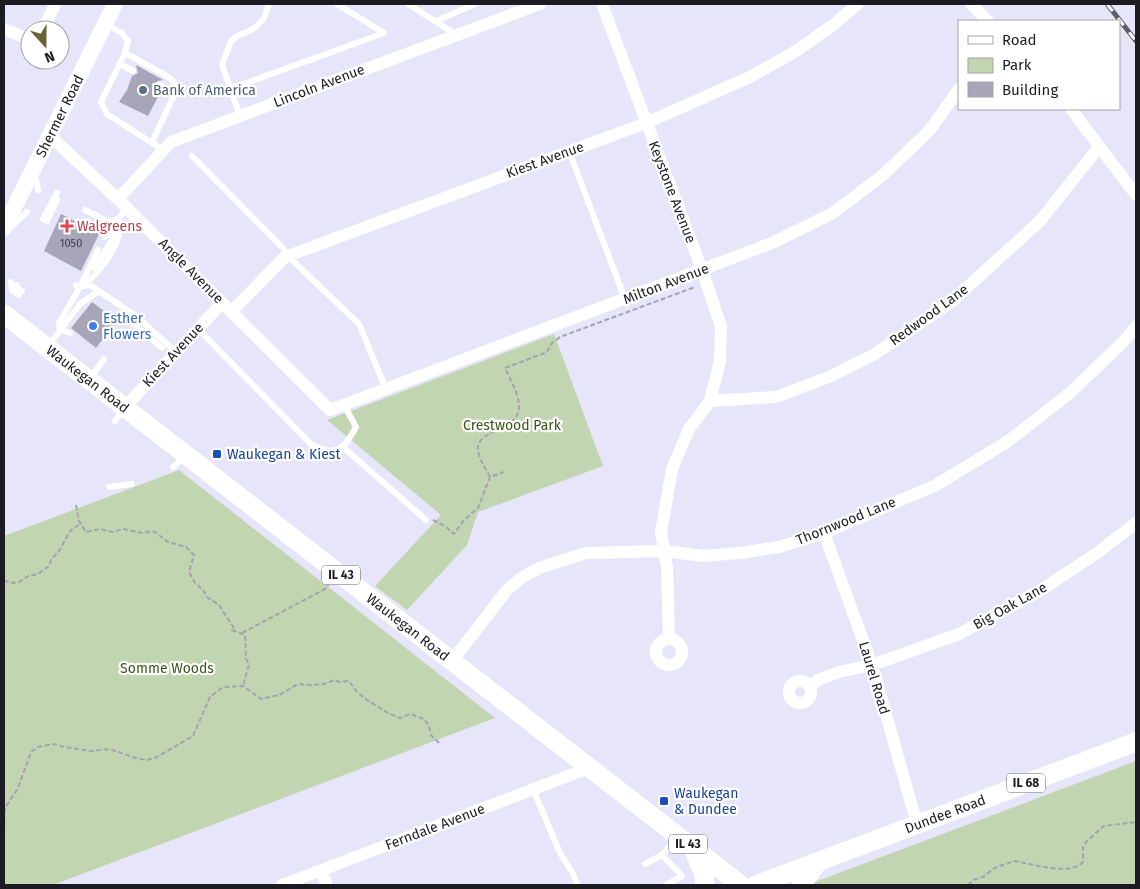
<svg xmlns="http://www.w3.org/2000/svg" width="1140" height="889" font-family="'Fira Sans',sans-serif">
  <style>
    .green { fill: #c2d5b1 }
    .building { fill: #a8a5b9 }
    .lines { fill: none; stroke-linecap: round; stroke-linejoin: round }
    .path { stroke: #a4a3b2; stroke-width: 2; stroke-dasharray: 5 2.5; stroke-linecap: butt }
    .service { stroke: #fff; stroke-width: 6 }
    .minor { stroke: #fff; stroke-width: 12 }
    .secondary { stroke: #fff; stroke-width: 16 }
    .primary { stroke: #fff; stroke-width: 19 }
    .rail-casing { stroke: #5f5d69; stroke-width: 5 }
    .rail { stroke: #fff; stroke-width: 3; stroke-dasharray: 9; stroke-linecap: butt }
    .service-dot { fill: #5c6f8a; stroke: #fff; stroke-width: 2 }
    .health-dot { fill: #e0444e; stroke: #fff; stroke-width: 2 }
    .shop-dot { fill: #3f7fe0; stroke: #fff; stroke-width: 2 }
    .transit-dot { fill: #1a4fb4; stroke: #fff; stroke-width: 2 }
    .labels { text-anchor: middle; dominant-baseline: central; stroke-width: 4.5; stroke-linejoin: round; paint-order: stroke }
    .number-label { font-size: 11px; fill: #3f3e48 }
    .shield { fill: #fff; stroke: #605f64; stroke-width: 1 }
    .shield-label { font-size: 12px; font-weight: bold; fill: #1c1b22 }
    .street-label { font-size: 14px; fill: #1c1b22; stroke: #fff }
    .service-label { font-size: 14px; fill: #4e5e75; stroke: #fff; text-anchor: start }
    .health-label { font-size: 14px; fill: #be3a42; stroke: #fff; text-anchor: start }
    .shop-label { font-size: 14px; fill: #366cbe; stroke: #fff; text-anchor: start }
    .park-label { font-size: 14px; fill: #395415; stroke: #fff }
    .transit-label { font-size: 14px; fill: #164399; stroke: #fff; text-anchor: start }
  </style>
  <rect width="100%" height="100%" fill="#e7e5f9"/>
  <!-- green -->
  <g class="green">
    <polygon points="554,334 603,466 478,512 467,545 407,610 375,586 441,515 327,420"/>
    <polygon points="179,470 495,718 53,885 4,885 4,536"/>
    <polygon points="1136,761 1136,885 807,885"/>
  </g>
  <!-- building -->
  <g class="building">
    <polygon points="136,65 163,80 158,81 155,83 156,88 161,91 148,116 119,102 127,90 132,76 138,73"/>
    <polygon points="61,214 99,234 81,271 44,251"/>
    <polygon points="92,302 112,317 110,320 115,324 96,348 71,328"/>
  </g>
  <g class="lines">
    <!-- path -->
    <g class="path">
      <path d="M490,477C486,469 478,458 478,449C477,429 517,432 519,408C520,396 510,379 505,368L547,352L552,343L560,337L695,287"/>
      <polyline points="76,505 79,521 86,532 100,529 113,532 123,529 143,533 151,531 155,532 168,542 186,547 194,555 189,572 195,583 203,590 207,597 219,605 234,628 232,630 245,635 246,659 249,664 243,686"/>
      <polyline points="433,520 445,526 454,534 464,520 478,508 490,477 504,472"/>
      <polyline points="4,582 5,581 13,583 19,582 28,576 38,574 49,566 51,560 59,551 70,531 81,523"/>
      <polyline points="242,633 325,589 329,584"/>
      <polyline points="4,828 5,808 18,788 31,752 38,747 54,744 64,747 91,751 109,749 136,758 147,760 157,757 193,736 210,697 223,687 243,686 261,699 279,695 298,684 311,685 324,684 334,680 339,682 349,681 357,692 367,700 388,713 400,718 410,714 424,719 429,726 431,735 439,743"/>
      <path d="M968,885L975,879C983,879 987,873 993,869C1000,865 1006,865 1013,861C1032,863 1068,877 1083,862V847L1087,841L1104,826L1136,822"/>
    </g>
    <!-- service -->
    <g class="service">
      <polyline points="408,4 457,35"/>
      <polyline points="436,21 475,4"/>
      <polyline points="106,24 122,33 128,41 125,53 101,102 107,114 163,150"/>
      <polyline points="125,53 167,76 173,81 177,89 152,142"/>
      <polyline points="120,64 133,71"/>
      <polyline points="160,85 176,93"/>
      <polyline points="230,89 384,33 337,4"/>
      <polyline points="240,116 222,65 231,41 237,36 247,32 256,27 264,18 269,4"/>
      <polyline points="569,151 625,299"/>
      <polyline points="192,156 283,248 288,256 359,324 386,389"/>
      <polyline points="35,174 38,190"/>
      <polyline points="85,210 109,222 118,219"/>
      <polyline points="43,219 57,193"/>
      <polyline points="47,221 57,200"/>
      <polyline points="13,225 27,212"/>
      <polyline points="105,237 114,224"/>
      <polyline points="94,268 111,242 117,221"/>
      <polyline points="11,282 12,290 19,295"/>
      <polyline points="17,285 18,289 22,291"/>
      <polyline points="76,285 80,287 88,285 93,287 136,316 176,352"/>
      <path d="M83,285C96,277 116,250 119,234C120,229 119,224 118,219L127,208"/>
      <polyline points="125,317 162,348"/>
      <path d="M198,329L312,445C336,458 345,448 356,427L344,405"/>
      <polyline points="60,330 59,323 80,287 98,250"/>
      <polyline points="60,330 70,333"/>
      <polyline points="48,346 81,303 99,291"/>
      <polyline points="90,379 104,359"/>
      <polyline points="115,421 124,408"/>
      <polyline points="343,447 426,520"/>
      <polyline points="173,467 185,457"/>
      <polyline points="109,487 132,484"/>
      <polyline points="533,789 560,853 572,872 578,885"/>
      <polyline points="662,855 682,876 666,885"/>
      <polyline points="645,864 662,855 677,837"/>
    </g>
    <!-- minor -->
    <g class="minor">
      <polyline points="602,4 702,270 721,326 720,361 710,401 689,429 672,469 661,533 667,567 669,639"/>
      <polyline points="971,4 988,21"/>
      <polyline points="4,29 30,40"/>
      <polyline points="43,30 55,4"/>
      <polyline points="1071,109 1136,195"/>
      <polyline points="49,135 121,202 330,410 772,243 833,213 883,175 930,130 959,89"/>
      <polyline points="118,199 171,142 540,4"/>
      <polyline points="232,311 285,257 646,123 750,77 793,53 833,25 858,4"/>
      <polyline points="710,401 776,397 829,377 875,354 951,302 1040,221 1099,147"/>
      <polyline points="125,407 222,303"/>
      <polyline points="824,533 872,665 917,824"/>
      <circle cx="669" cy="652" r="13"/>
      <polyline points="452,661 507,590 521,578 539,568 586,553 664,551 703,556 740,553 779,547 824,533 936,485 1007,442 1070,393 1125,340 1136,326"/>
      <circle cx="800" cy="692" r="11"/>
      <polyline points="810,686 818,680 839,672 872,665 959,634 1041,590 1097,553 1136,523"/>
      <polyline points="321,871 327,885"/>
      <polyline points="282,885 589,768"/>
    </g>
    <!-- secondary -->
    <path class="secondary" id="s1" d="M4,228L115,4"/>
    <!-- primary -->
    <g class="primary">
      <path id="s2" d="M4,314L741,885"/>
      <polyline points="694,851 704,874 705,885"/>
      <path id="s3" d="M756,885L1136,742"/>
      <polyline points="801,885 819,861"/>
    </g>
    <defs>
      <polyline id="rail" points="1107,4 1136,41"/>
    </defs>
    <!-- rail casing -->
    <use href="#rail" class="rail-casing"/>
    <!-- rail -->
    <use href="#rail" class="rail"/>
  </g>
  <!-- markers -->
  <circle class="service-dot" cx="143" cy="90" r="5"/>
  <path class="health-dot" d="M64.5 218.5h5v5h5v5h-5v5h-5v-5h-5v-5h5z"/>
  <circle class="shop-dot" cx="93" cy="326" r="5"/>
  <g class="transit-dot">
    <rect x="212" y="449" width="10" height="10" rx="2.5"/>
    <rect x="659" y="796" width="10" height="10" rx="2.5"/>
  </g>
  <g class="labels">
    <!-- number labels -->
    <g class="number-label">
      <text x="71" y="243">1050</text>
    </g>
    <!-- shield labels -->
    <g class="shield">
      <rect x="322" y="565.5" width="38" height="19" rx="4"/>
      <rect x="1007" y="773.5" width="38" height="19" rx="4"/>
      <rect x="669" y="834.5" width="38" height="19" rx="4"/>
    </g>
    <g class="shield-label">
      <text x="341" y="575">IL 43</text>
      <text x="1026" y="783">IL 68</text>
      <text x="688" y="844">IL 43</text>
    </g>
    <!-- street labels -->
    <g class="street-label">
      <text transform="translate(319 86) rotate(-21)">Lincoln Avenue</text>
      <text stroke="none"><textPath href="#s1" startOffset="125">Shermer Road</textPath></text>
      <text transform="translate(545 160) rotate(-20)">Kiest Avenue</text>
      <text transform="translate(672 192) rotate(69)">Keystone Avenue</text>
      <text transform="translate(191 271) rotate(45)">Angle Avenue</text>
      <text transform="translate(666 284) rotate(-21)">Milton Avenue</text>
      <text transform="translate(929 315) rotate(-36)">Redwood Lane</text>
      <text transform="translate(173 355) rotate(-47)">Kiest Avenue</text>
      <text stroke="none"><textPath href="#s2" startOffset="106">Waukegan Road</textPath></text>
      <text transform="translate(846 521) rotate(-22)">Thornwood Lane</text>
      <text transform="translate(1010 606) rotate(-29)">Big Oak Lane</text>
      <text stroke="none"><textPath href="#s2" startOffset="511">Waukegan Road</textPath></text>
      <text transform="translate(874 678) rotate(73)">Laurel Road</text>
      <text stroke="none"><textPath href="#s3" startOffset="202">Dundee Road</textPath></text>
      <text transform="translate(435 827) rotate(-21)">Ferndale Avenue</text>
    </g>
    <!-- service labels -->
    <g class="service-label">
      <text x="153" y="90">Bank of America</text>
    </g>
    <!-- health labels -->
    <g class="health-label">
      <text x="77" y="226">Walgreens</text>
    </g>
    <!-- shop labels -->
    <g class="shop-label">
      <text x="103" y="318">Esther<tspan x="103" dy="16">Flowers</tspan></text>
    </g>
    <!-- park labels -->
    <g class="park-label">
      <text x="512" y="425">Crestwood Park</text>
      <text x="167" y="668">Somme Woods</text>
    </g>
    <!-- transit labels -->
    <g class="transit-label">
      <text x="227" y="454">Waukegan &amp; Kiest</text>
      <text x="674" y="793">Waukegan<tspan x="674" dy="16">&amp; Dundee</tspan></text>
    </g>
  </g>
  <!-- border -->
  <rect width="1140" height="889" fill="none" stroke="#1c1b22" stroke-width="10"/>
  <!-- legend -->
  <rect x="958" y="20" width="162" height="90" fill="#ffffff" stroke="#a4a4a7"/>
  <rect x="968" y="36" width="25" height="8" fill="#ffffff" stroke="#a4a4a7"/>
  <text x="1002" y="45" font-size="15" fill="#1c1b22">Road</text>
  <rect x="968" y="58" width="25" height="15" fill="#c2d5b1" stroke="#a4a4a7"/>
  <text x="1002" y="70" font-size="15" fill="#1c1b22">Park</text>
  <rect x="968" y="82" width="25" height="15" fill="#a8a5b9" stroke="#a4a4a7"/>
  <text x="1002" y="95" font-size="15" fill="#1c1b22">Building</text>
  <!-- north arrow -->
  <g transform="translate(45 45) rotate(159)"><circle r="24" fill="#ffffff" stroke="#a4a4a7"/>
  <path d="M0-4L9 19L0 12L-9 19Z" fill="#676431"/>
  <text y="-8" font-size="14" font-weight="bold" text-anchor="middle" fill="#1c1b22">N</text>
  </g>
</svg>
